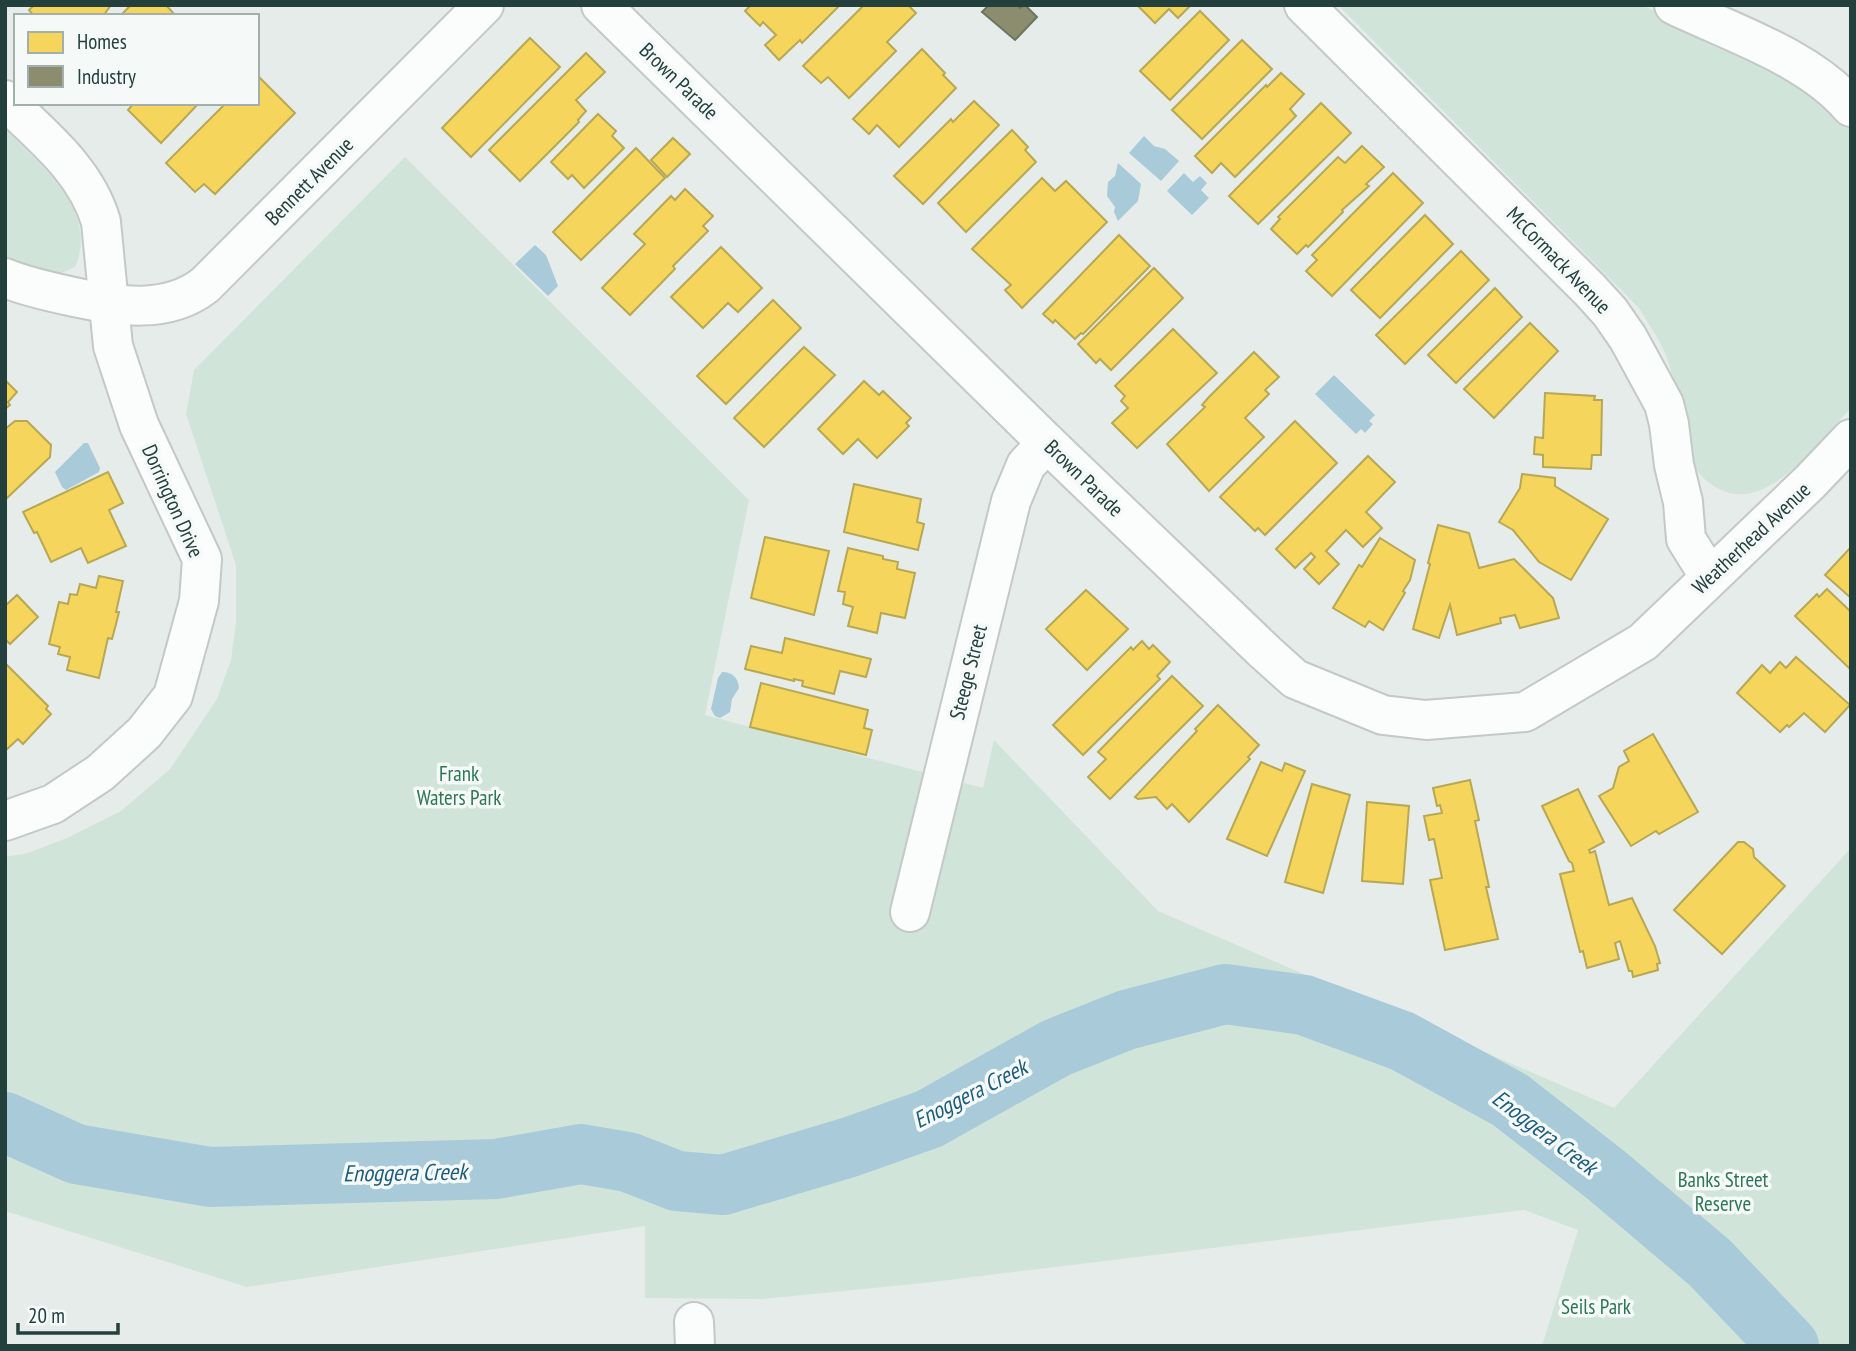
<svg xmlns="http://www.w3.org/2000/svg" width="1856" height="1351" font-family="'PT Sans Narrow',sans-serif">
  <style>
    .green { fill: #d0e4da }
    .water { fill: #a8cad9 }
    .homes { fill: #f6d55c; stroke: #b7a853; stroke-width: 2 }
    .industry { fill: #8c8c6e; stroke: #6d755f; stroke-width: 2 }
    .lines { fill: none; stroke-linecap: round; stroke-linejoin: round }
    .river { stroke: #a8cad9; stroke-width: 60 }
    .minor-casing { stroke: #c3c9c7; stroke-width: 42 }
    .minor { stroke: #fbfcfc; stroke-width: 38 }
    .labels { text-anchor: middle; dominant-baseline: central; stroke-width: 7; stroke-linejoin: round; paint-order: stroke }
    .street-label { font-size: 21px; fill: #24403d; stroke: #f5faf8 }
    .park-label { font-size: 21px; fill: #2e7656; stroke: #f5faf8 }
    .water-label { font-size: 23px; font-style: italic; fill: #1d5c7c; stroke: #f5faf8 }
  </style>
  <rect width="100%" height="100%" fill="#e6ecea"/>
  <!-- green -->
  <g class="green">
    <path d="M1338,5H1642L1755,60L1806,91L1846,124L1851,132V408C1822,438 1768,515 1719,489C1704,481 1694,470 1688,454C1683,443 1685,429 1682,417C1676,397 1673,374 1666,355C1659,339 1648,323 1639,308Z"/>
    <path d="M5,129C40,165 100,211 75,267L52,277L30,270L5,258Z"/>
    <polygon points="405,157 749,500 705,715 983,788 994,740 1158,911 1614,1108 1851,848 1851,1346 1542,1346 1578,1230 1524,1210 924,1283 762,1299 645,1298 645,1226 247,1287 5,1211 5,857 28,853 67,838 121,811 170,769 217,699 231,660 236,622 236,565 186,414 194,370"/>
  </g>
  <!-- water -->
  <g class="water">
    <polygon points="1144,136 1154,146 1165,149 1179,161 1161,181 1129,153"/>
    <polygon points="1118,163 1141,184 1138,201 1118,221 1114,212 1115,207 1107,196 1108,182 1115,176"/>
    <polygon points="1184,173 1193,182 1200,176 1207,183 1201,190 1209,198 1192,215 1167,191"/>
    <polygon points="535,245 546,255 558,286 548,296 515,264"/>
    <polygon points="1334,375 1375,415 1369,421 1373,424 1365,433 1361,429 1356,434 1315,394"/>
    <polygon points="84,443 88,443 100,468 99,472 66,490 62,487 55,472"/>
    <path d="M722,672C732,672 738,677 739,688L732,699L730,712L720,718L715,716L711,709L718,678Z"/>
  </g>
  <!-- homes -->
  <g class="homes">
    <polygon points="34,5 111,5 103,16 34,16 29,10"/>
    <polygon points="131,5 166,5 176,16 120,16"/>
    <polygon points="751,5 840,5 802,43 800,40 779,60 765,45 776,35 763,22 760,26 745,11"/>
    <polygon points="864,5 908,5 916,13 887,42 896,51 849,98 828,77 821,83 803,66"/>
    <polygon points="1137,5 1191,5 1178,18 1169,9 1155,23"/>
    <polygon points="1200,11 1229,40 1170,100 1140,71"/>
    <polygon points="530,38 560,67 471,157 442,128"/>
    <polygon points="1242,40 1272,69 1202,139 1172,110"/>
    <polygon points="922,49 945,73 943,75 956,88 899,147 877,125 869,134 853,119"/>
    <polygon points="586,53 605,72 576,100 586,111 578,120 579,122 520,181 489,150"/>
    <polygon points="1281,73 1304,94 1290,109 1296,116 1235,177 1221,163 1212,173 1195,156 1266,85 1267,87"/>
    <polygon points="257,75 295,113 215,194 204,184 195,192 166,163 226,103 257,103"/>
    <polygon points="974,101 999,125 923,204 894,176 951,119 953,122"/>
    <polygon points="134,103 199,103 161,143 128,110"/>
    <polygon points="1321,103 1351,133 1258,224 1229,196"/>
    <polygon points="598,114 616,131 612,136 624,148 584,188 572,175 568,179 551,162"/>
    <polygon points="1012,130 1028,147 1025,150 1036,162 966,232 938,203"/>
    <polygon points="673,138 690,154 667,177 651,160"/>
    <polygon points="1362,146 1384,167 1366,184 1369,186 1342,210 1343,212 1308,247 1306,245 1297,254 1271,229 1280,219 1278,217 1338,157 1345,163"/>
    <polygon points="636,148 665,178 581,260 553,232"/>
    <polygon points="1393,173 1423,203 1332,296 1306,271 1317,260 1312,255"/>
    <polygon points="1042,178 1055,191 1066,181 1107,222 1022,308 1005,290 1011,285 972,249"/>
    <polygon points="685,189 713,216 703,226 708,231 673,266 675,269 630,315 602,288 645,244 634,234 671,196 675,200"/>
    <polygon points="1425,215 1453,244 1380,318 1351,290"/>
    <polygon points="1119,235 1150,266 1083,334 1081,333 1075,339 1055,320 1053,323 1043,314"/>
    <polygon points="721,247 762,288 738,312 728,303 703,328 671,297"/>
    <polygon points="1461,251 1489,280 1405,364 1376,335"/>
    <polygon points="1154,268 1183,298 1111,370 1100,359 1096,363 1078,344"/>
    <polygon points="1495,288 1522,317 1456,383 1428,355"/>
    <polygon points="773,300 801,328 726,404 697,376"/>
    <polygon points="1530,323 1558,351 1494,418 1464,389"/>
    <polygon points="1173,329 1217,373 1137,448 1112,423 1128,408 1121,401 1125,396 1115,386"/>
    <polygon points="804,347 835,375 764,447 734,418"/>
    <polygon points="1254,352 1279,377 1265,390 1269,394 1245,418 1264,437 1209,491 1167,444 1205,407 1202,405 1208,398"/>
    <polygon points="5,380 17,392 8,402 10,405 5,409"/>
    <polygon points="864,381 879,395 883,391 911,418 906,423 909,426 877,458 858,439 843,454 818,429"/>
    <polygon points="1545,393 1595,396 1594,400 1602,400 1601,455 1592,455 1591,469 1543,467 1543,455 1534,454 1535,437 1543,438"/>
    <polygon points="15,421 27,421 51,445 50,457 5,500 5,429"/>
    <polygon points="1295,421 1337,463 1265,535 1258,528 1255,531 1220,497"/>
    <polygon points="1368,456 1395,482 1366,512 1382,528 1363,547 1346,530 1326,551 1339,564 1319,584 1304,569 1315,557 1311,553 1295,568 1276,549"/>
    <polygon points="108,472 123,503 109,510 126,546 88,563 81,548 51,562 37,532 34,533 23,512"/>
    <polygon points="1522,474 1555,478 1555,486 1608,519 1571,580 1539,562 1513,530 1499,522 1520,488"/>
    <polygon points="854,484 921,499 917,522 924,524 918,550 844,532"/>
    <polygon points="1438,525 1469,533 1479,568 1514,559 1553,598 1559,618 1520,628 1515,615 1500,618 1501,623 1457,635 1450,605 1439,638 1413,629 1430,564 1428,563"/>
    <polygon points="765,537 829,551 814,615 751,598"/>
    <polygon points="1380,538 1415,560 1410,580 1403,591 1405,593 1383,630 1369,621 1365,627 1333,608 1359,565 1362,567"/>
    <polygon points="1851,547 1851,598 1825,575"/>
    <polygon points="848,548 883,556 883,559 898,562 897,569 915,573 905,618 881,613 877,633 848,626 853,607 843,604 845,592 838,591"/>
    <polygon points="99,576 123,581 116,612 119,612 116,624 112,639 108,638 99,678 67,670 70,657 58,654 60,647 49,644 59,602 68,604 70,594 77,595 80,584 96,588"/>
    <polygon points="1827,589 1851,612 1851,670 1795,616 1817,594 1819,597"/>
    <polygon points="1086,590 1128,629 1087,670 1046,629"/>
    <polygon points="17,595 38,617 10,644 5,639 5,606"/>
    <polygon points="785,638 871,659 866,677 840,671 834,694 802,686 803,681 794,679 794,681 745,669 751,646 782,653"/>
    <polygon points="1142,641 1149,649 1153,645 1170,662 1157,676 1160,679 1083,755 1053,725 1131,647 1133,650"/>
    <polygon points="1796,657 1850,705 1825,732 1804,713 1789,727 1787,725 1780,732 1737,693 1762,665 1770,673 1780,662 1786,668"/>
    <polygon points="5,663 48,706 46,709 51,714 23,744 18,739 5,751"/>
    <polygon points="1172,676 1203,706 1110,799 1088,777 1106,759 1098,752"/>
    <polygon points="761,683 868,710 864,728 872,730 866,755 750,727"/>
    <polygon points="1218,705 1259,745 1248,757 1250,759 1189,822 1172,804 1167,809 1156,797 1138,799 1135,797 1197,731 1195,729"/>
    <polygon points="1653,734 1698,812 1659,834 1656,831 1631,846 1599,796 1613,788 1619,767 1629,761 1624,751"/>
    <polygon points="1261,762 1282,771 1285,763 1305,771 1267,856 1227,839"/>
    <polygon points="1470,780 1479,820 1475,821 1489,887 1486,887 1498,939 1445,950 1430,880 1442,878 1434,839 1429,840 1424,816 1442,813 1440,805 1437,806 1433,788"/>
    <polygon points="1312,784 1350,795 1323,893 1285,882"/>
    <polygon points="1578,789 1604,842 1589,850 1590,853 1595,851 1609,905 1632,898 1655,946 1660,963 1657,964 1658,970 1633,977 1632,971 1629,971 1620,941 1615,943 1619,959 1587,968 1583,951 1580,952 1560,874 1574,871 1572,863 1569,861 1542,806"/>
    <polygon points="1367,802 1409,806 1403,884 1362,881"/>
    <polygon points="1738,842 1744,842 1753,849 1754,857 1785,886 1722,954 1674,910"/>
  </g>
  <!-- industry -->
  <polygon class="industry" points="989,5 1018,5 1020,8 1025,5 1037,17 1015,40 982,12"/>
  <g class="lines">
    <!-- river -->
    <polyline class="river" points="5,1122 76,1154 210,1177 496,1169 581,1154 628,1162 677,1181 723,1185 850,1147 929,1119 1056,1048 1126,1020 1225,994 1304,1005 1402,1041 1510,1100 1606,1175 1710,1263 1789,1346"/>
    <defs>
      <g id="minor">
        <polyline points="601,5 1047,443 1265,652 1295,679 1383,715 1426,720 1525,712 1643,642 1810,482 1851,439"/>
        <polyline points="1304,5 1590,290 1610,312 1628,338 1664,404 1669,424 1674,465 1683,502 1686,539 1709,576"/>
        <path d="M1674,5C1732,33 1810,58 1851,107"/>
        <path d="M5,100C42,136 86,170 101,222L113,346L139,425L202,559L199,601L173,696L144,733L100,773L53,804L5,821"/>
        <path d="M5,278C27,287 51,292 74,297C117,306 167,315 205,285L484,5"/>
        <polyline points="910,912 1011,501 1026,465 1047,443"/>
        <polyline points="694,1322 695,1346"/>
      </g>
    </defs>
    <!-- minor casing -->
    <use href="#minor" class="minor-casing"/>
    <!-- minor -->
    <use href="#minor" class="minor"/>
  </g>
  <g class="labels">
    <!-- street labels -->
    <g class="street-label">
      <text transform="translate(679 81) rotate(44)">Brown Parade</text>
      <text transform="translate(309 181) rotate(-45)">Bennett Avenue</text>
      <text transform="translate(1559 260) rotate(46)">McCormack Avenue</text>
      <text transform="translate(1084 478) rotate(44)">Brown Parade</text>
      <text transform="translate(173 501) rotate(66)">Dorrington Drive</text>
      <text transform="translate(1751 538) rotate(-43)">Weatherhead Avenue</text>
      <text transform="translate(968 672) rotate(-76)">Steege Street</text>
    </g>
    <!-- park labels -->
    <g class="park-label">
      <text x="459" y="773">Frank<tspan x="459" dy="24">Waters Park</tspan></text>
      <text x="1723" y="1179">Banks Street<tspan x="1723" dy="24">Reserve</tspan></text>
      <text x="1596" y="1306">Seils Park</text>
    </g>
    <!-- water labels -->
    <g class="water-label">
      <text transform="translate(970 1093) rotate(-27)">Enoggera Creek</text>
      <text transform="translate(1545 1132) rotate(37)">Enoggera Creek</text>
      <text transform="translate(405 1172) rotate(-1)">Enoggera Creek</text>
    </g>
  </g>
  <!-- border -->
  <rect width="1856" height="1351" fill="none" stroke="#24403d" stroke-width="14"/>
  <!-- legend -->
  <rect x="14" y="14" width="245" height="91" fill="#f5faf8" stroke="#a1b0ad" stroke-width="2"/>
  <rect x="28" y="32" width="35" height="21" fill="#f6d55c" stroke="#a1b0ad" stroke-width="2"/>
  <text x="77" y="49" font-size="21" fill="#24403d">Homes</text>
  <rect x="28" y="66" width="35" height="21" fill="#8c8c6e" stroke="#a1b0ad" stroke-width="2"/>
  <text x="77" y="84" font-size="21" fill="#24403d">Industry</text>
  <!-- scale -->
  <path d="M18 1323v10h100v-10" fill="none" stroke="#24403d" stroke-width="3.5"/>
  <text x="28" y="1323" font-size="21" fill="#24403d" stroke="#f5faf8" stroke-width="5" paint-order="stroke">20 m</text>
</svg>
